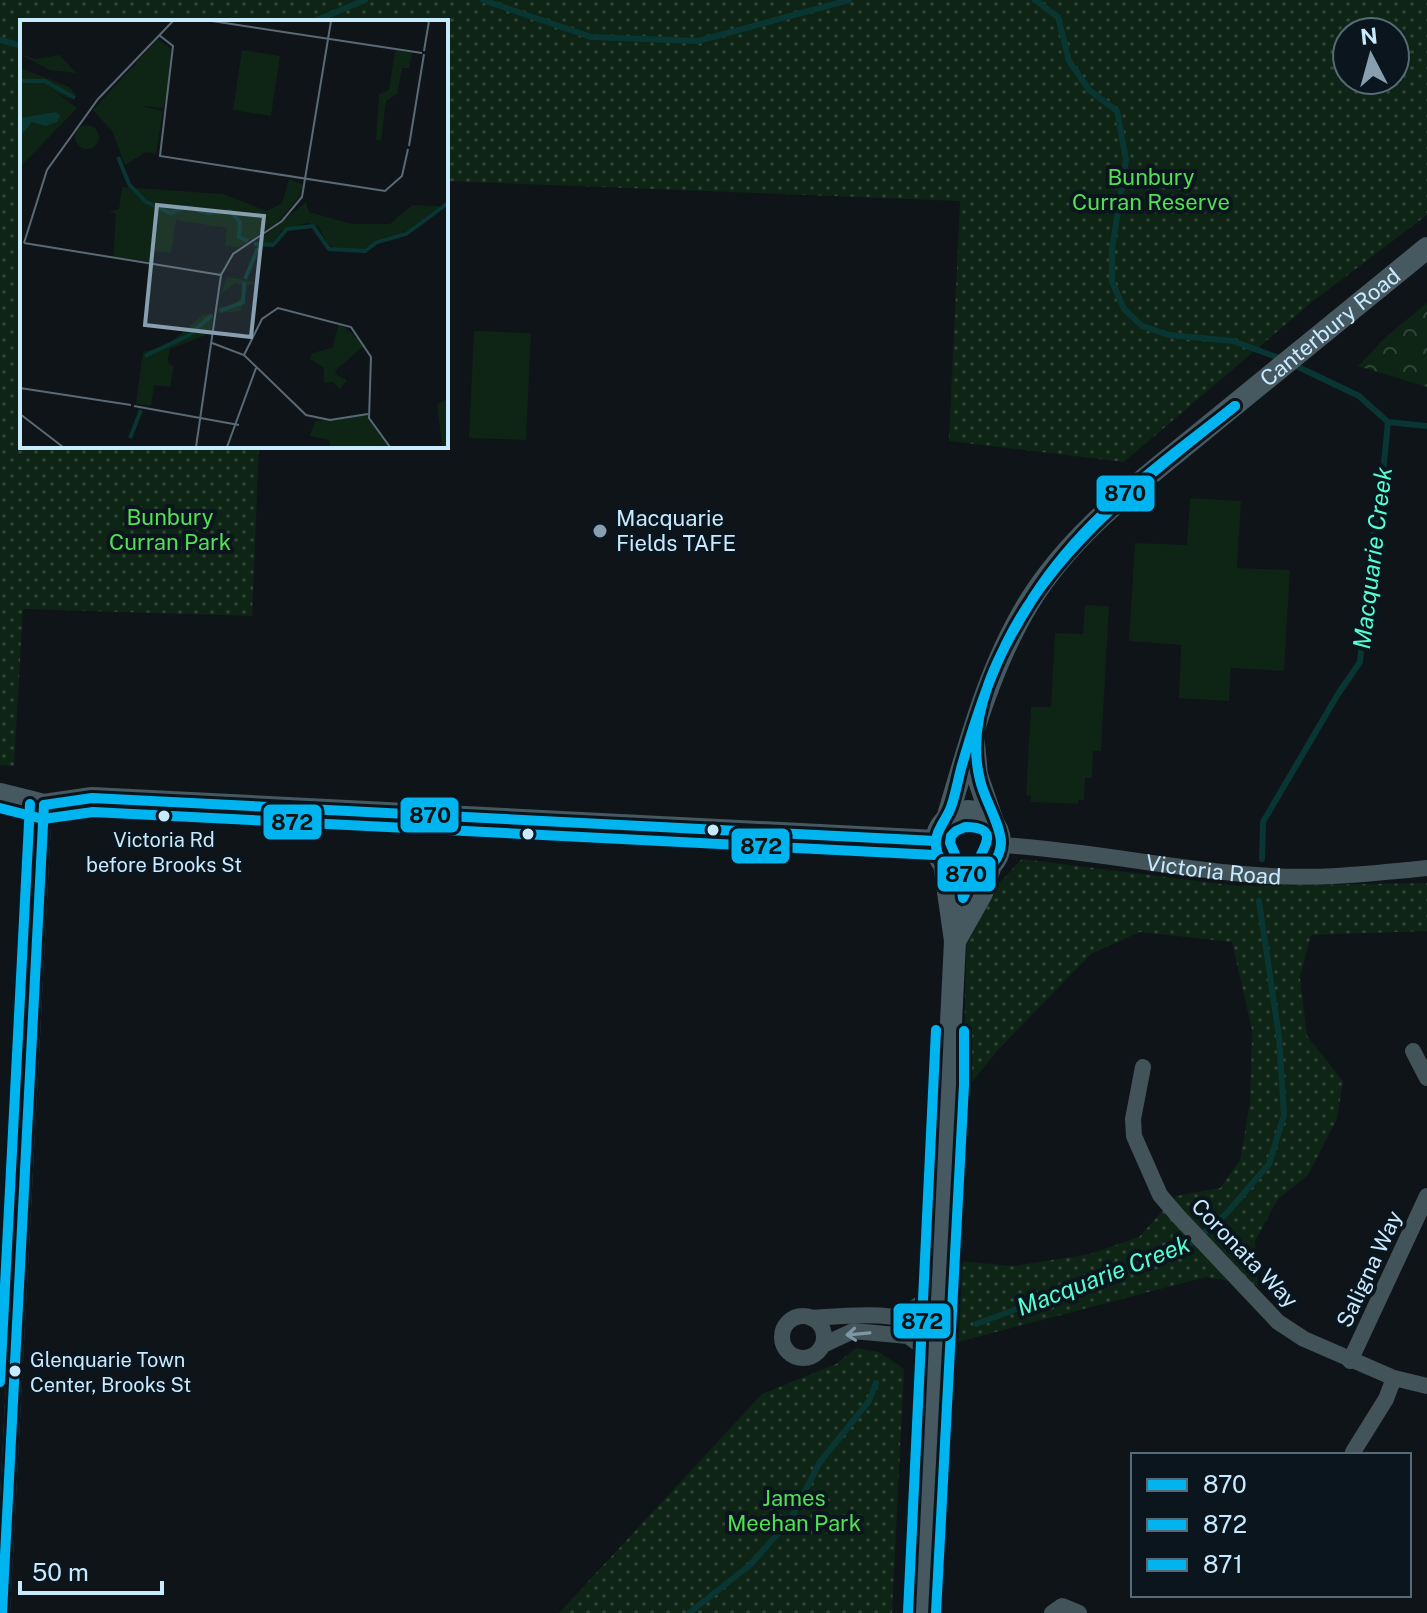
<svg xmlns="http://www.w3.org/2000/svg" width="1427" height="1613" font-family="'Public Sans',sans-serif">
  <style>
    .forest { fill: url(#forest-crowns) }
    .park { fill: url(#park-dots); fill-rule: evenodd }
    .pitch { fill: #0e2415 }
    .lines { fill: none; stroke-linecap: round; stroke-linejoin: round }
    .stream { stroke: #093632; stroke-width: 6 }
    .street { stroke: #43535a; stroke-width: 16 }
    .secondary { stroke: #465860; stroke-width: 22 }
    .bus-1-casing { stroke: #0b151d; stroke-width: 16 }
    .bus-2-casing { stroke: #0b151d; stroke-width: 16 }
    .bus-3-casing { stroke: #0b151d; stroke-width: 16 }
    .bus-1 { stroke: #00b5ef; stroke-width: 10 }
    .bus-2 { stroke: #00b5ef; stroke-width: 10 }
    .bus-3 { stroke: #00b5ef; stroke-width: 10 }
    .oneway { stroke: #7e97a4 }
    .poi-dot { fill: #879fae; stroke: #0b151d; stroke-width: 3 }
    .bus-dot { fill: #c7eaff; stroke: #0b151d; stroke-width: 3 }
    .labels { text-anchor: middle; dominant-baseline: central; stroke-width: 8; stroke-linejoin: round; paint-order: stroke }
    .bus-label { font-size: 20px; fill: #c7eaff; stroke: #0b151d }
    .park-label { font-size: 22px; fill: #52e054; stroke: #0b151d }
    .street-label { font-size: 22px; fill: #c7eaff; stroke: #0b151d }
    .poi-label { font-size: 22px; fill: #c7eaff; stroke: #0b151d; text-anchor: start }
    .water-label { font-size: 24px; font-style: italic; fill: #55ffd1; stroke: #0b151d }
    .inset-river { fill: none; stroke: #093632; stroke-width: 4 }
    .inset-road { fill: none; stroke: #596a75; stroke-width: 2 }
    .view { fill: #879fae; fill-opacity: 0.15; stroke: #879fae; stroke-width: 4 }
    .inset-edge { fill: none; stroke: #c7eaff; stroke-width: 4 }
    .line-badge { stroke: #0b151d; stroke-width: 3 }
    .pale-badge-label { font-size: 22px; text-anchor: middle; font-weight: bold; fill: #111 }
  </style>
  <defs>
    <pattern id="forest-crowns" width="20" height="18" patternUnits="userSpaceOnUse" patternTransform="scale(2)"><rect width="20" height="18" fill="#0e2415"/><path d="M2 6a3 3 0 1 1 6 0M12 15a3 3 0 1 1 6 0" fill="none" stroke="#304438"/></pattern>
    <pattern id="park-dots" width="8" height="8" patternUnits="userSpaceOnUse" patternTransform="scale(2)"><rect width="8" height="8" fill="#0e2415"/><path d="M2 2h.1M6 6h.1" fill="none" stroke="#304438" stroke-width="1.8" stroke-linecap="round"/></pattern>
  </defs>
  <rect width="100%" height="100%" fill="#0f1419"/>
  <!-- forest -->
  <polygon class="forest" points="1427,303 1427,387 1358,366 1388,335"/>
  <!-- park -->
  <g class="park">
    <path d="M0,0H1427V215L1312,302L1124,462L949,441L960,201L446,181V22H22V446H259L252,616L23,609L14,766L0,765ZM1395,32V80H1347V32Z"/>
    <polygon points="1022,859 1238,886 1427,883 1427,931 1311,935 1300,977 1307,1036 1343,1081 1337,1119 1308,1175 1278,1199 1255,1241 1258,1286 1206,1277 954,1343 959,1261 1013,1266 1090,1254 1139,1237 1176,1196 1220,1188 1240,1160 1250,1103 1252,1030 1232,942 1140,932 1091,954 997,1051 963,1093 967,921 982,901"/>
    <polygon points="856,1348 879,1352 904,1369 892,1613 559,1613 762,1394 836,1364"/>
  </g>
  <!-- pitch -->
  <g class="pitch">
    <polygon points="474,331 531,333 526,440 469,438"/>
    <polygon points="1190,498 1241,501 1237,568 1290,570 1284,671 1231,668 1229,701 1179,698 1181,645 1129,641 1135,543 1187,545"/>
    <polygon points="1085,605 1109,606 1101,751 1093,751 1092,778 1085,778 1084,800 1079,800 1078,804 1031,802 1031,796 1026,795 1031,707 1051,707 1055,633 1083,634"/>
  </g>
  <g class="lines">
    <!-- stream -->
    <g class="stream">
      <polyline points="483,0 591,37 698,41 849,0"/>
      <polyline points="1035,0 1058,17 1069,61 1089,90 1117,111 1126,160 1112,249 1112,282 1124,309 1142,326 1169,335 1233,341 1282,359"/>
      <polyline points="312,22 365,0"/>
      <polyline points="0,40 22,46"/>
      <polyline points="1292,364 1359,396 1388,422 1427,426"/>
      <polyline points="1262,859 1263,822 1338,694 1360,662 1370,557 1383,473 1388,422"/>
      <polyline points="976,1324 1189,1245 1225,1215 1269,1164 1284,1115 1279,1037 1259,901"/>
      <polyline points="689,1613 750,1565 790,1520 820,1462 869,1401 876,1383"/>
    </g>
    <!-- street -->
    <g class="street">
      <path id="s1" d="M1001,845C1087,850 1171,869 1256,875C1313,880 1370,874 1427,868"/>
      <polyline points="1413,1051 1427,1078"/>
      <polyline points="1143,1067 1133,1119 1134,1136 1160,1195 1178,1216 1278,1322 1304,1339 1394,1378 1427,1386"/>
      <path d="M897,1314C917,1309 927,1301 937,1283"/>
      <circle cx="803" cy="1337" r="21"/>
      <path d="M811,1318C854,1315 897,1310 936,1329"/>
      <polyline points="823,1345 853,1331 908,1336 923,1347 934,1367"/>
      <polyline points="1350,1361 1427,1196"/>
      <polyline points="1353,1452 1386,1399 1394,1378"/>
      <polyline points="2,1613 44,805"/>
      <polyline points="1052,1613 1062,1606 1079,1613"/>
    </g>
    <!-- secondary -->
    <g class="secondary">
      <polyline points="974,743 977,775 993,822"/>
      <polyline points="0,794 44,805 92,798 936,841"/>
      <circle cx="968" cy="843" r="32"/>
      <path id="s2" d="M947,819C969,745 988,670 1028,604C1073,530 1145,479 1210,425C1282,366 1355,307 1427,248"/>
      <polyline points="955,941 982,893 990,868"/>
      <polyline points="922,1613 955,941 944,864"/>
    </g>
    <defs>
      <g id="bus-1">
        <path d="M1033,598C1000,650 964,717 980,780C984,799 1001,825 1001,843C1000,858 991,870 976,873C957,878 938,866 936,846C934,832 947,819 951,807C956,793 958,779 962,765C979,707 998,648 1033,598Z"/>
        <path d="M1033,598C1084,517 1161,464 1235,406"/>
        <path d="M1033,598C1087,520 1162,465 1235,406"/>
        <polyline points="44,805 92,798 936,841"/>
        <polyline points="2,1613 44,805"/>
      </g>
      <g id="bus-2">
        <polyline points="0,808 43,819 93,812 935,855"/>
        <path d="M965,827C1003,827 982,849 975,867C971,878 968,888 963,898L958,861L950,843L951,836L956,831Z"/>
        <polyline points="908,1612 936,1030"/>
        <polyline points="936,1613 964,1085 964,1031"/>
      </g>
      <polyline id="bus-3" points="0,1382 30,804"/>
    </defs>
    <!-- bus-1 casing -->
    <use href="#bus-1" class="bus-1-casing"/>
    <!-- bus-2 casing -->
    <use href="#bus-2" class="bus-2-casing"/>
    <!-- bus-3 casing -->
    <use href="#bus-3" class="bus-3-casing"/>
    <!-- bus-1 -->
    <use href="#bus-1" class="bus-1"/>
    <!-- bus-2 -->
    <use href="#bus-2" class="bus-2"/>
    <!-- bus-3 -->
    <use href="#bus-3" class="bus-3"/>
  </g>
  <!-- one-way arrows -->
  <defs><path id="oneway-shaft" d="M-6 0H5M1.5-3L5.5 0L1.5 3" fill="none" stroke-width="1.6" stroke-linecap="round" stroke-linejoin="round" transform="scale(2)"/></defs>
  <use class="oneway" href="#oneway-shaft" transform="translate(858 1334) rotate(175)"/>
  <!-- markers -->
  <circle class="poi-dot" cx="600" cy="531" r="8"/>
  <g class="bus-dot">
    <circle cx="164" cy="816" r="7"/>
    <circle cx="713" cy="830" r="7"/>
    <circle cx="528" cy="834" r="7"/>
    <circle cx="15" cy="1371" r="7"/>
  </g>
  <g class="labels">
    <!-- bus labels -->
    <g class="bus-label">
      <text x="164" y="840">Victoria Rd<tspan x="164" dy="25">before Brooks St</tspan></text>
      <text x="30" y="1360" text-anchor="start">Glenquarie Town<tspan x="30" dy="25">Center, Brooks St</tspan></text>
    </g>
    <!-- park labels -->
    <g class="park-label">
      <text x="1151" y="177">Bunbury<tspan x="1151" dy="25">Curran Reserve</tspan></text>
      <text x="170" y="517">Bunbury<tspan x="170" dy="25">Curran Park</tspan></text>
      <text x="794" y="1498">James<tspan x="794" dy="25">Meehan Park</tspan></text>
    </g>
    <!-- street labels -->
    <g class="street-label">
      <text stroke="none"><textPath href="#s2" startOffset="642">Canterbury Road</textPath></text>
      <text stroke="none"><textPath href="#s1" startOffset="214">Victoria Road</textPath></text>
      <text transform="translate(1245 1253) rotate(46)">Coronata Way</text>
      <text transform="translate(1369 1269) rotate(-65)">Saligna Way</text>
    </g>
    <!-- poi labels -->
    <g class="poi-label">
      <text x="616" y="518">Macquarie<tspan x="616" dy="25">Fields TAFE</tspan></text>
    </g>
    <!-- water labels -->
    <g class="water-label">
      <text transform="translate(1372 558) rotate(-83)">Macquarie Creek</text>
      <text transform="translate(1103 1275) rotate(-21)">Macquarie Creek</text>
    </g>
  </g>
  <!-- overview -->
  <g transform="translate(20 20)">
    <rect width="428" height="428" fill="#0f1419"/>
    <path d="M28,66L57,88L0,147V68ZM428,379V427H422L417,384Z" fill="#0e2415"/>
    <path d="M0,34L15,39L40,35L56,53L29,50ZM0,48L50,67L56,75L49,79L28,68L12,67L0,76ZM55 117a12 12 0 1 1 24 0a12 12 0 1 1-24 0ZM286,182L289,192L332,204H370L392,185L421,186L385,212L356,220L344,229L318,230L308,224L298,206L287,203L262,210L251,224L236,223Z" fill="#0e2415"/>
    <path d="M138,19L151,29L148,71L143,88L121,86L143,91L136,134L126,132L105,145L92,111L73,90ZM222,30L260,36L251,96L213,90ZM375,30L392,33L389,48H382L377,74L366,81L361,121L356,120L359,74L369,70ZM269,159L283,165L279,177L257,203L218,228L205,225L207,208L156,200L151,233L134,231L132,242L93,237L96,194L89,192L99,189L102,167L203,174L247,191L262,183ZM207,257L242,263L228,265L221,291L198,293L199,287L213,286L222,277V265L215,263L201,274ZM193,294L191,313L150,329L147,343L154,346L150,367L134,365L131,386L116,384L123,332L147,325L183,295ZM319,303L345,325L317,349L315,354L327,360L320,369L313,362L304,363V348L290,339L292,333L312,328ZM347,395L369,427H310L309,420L290,416L295,401Z" fill="#0e2415"/>
    <path d="M111,51H144L143,79L110,78ZM86 96a12 12 0 1 1 24 0a12 12 0 1 1-24 0ZM319,310L335,314L324,338L312,335ZM123 345a13 13 0 1 1 26 0a13 13 0 1 1-26 0Z" fill="#0e2415"/>
    <path d="M36,92L40,96L37,102L26,106L12,102L0,116V98Z" fill="#093632"/>
    <path class="inset-river" d="M0,61H25L55,78M98,137L109,164L125,181L150,193L166,187L189,193L210,191L220,202L219,217L228,221M234,224L253,225L267,209L293,206L309,229L345,231L357,222L386,214L428,183M225,259L238,228M200,291L223,282L224,262M125,336L169,315L192,295M110,418L121,390"/>
    <path class="inset-road" d="M192,1L402,33M139,15L153,26L140,136L365,171L382,156L388,129M404,31L409,1M389,126L404,34M4,223L27,150L78,79L153,1M4,223L201,255M192,323L224,335L286,395L310,400L348,394M224,335L242,299L258,288L331,307L351,337L349,398L370,427M0,368L111,385M114,386L219,405M0,394L43,427M176,427L201,255L213,234L262,201L282,177L311,1M207,427L236,348"/>
    <path class="view" d="M137,185L244,196L231,317L125,305Z"/>
    <rect width="428" height="428" class="inset-edge"/>
  </g>
  <g class="line-badge">
    <rect x="1095" y="474" width="61" height="39" rx="8" fill="#00b5ef"/>
    <rect x="399" y="796" width="61" height="38" rx="8" fill="#00b5ef"/>
    <rect x="262" y="803" width="61" height="38" rx="8" fill="#00b5ef"/>
    <rect x="730" y="827" width="61" height="38" rx="8" fill="#00b5ef"/>
    <rect x="936" y="855" width="61" height="38" rx="8" fill="#00b5ef"/>
    <rect x="892" y="1302" width="60" height="38" rx="8" fill="#00b5ef"/>
  </g>
  <g class="pale-badge-label">
    <text x="1125" y="501">870</text>
    <text x="430" y="823">870</text>
    <text x="292" y="830">872</text>
    <text x="761" y="854">872</text>
    <text x="966" y="882">870</text>
    <text x="922" y="1329">872</text>
  </g>
  <!-- legend -->
  <rect x="1131" y="1453" width="280" height="144" fill="#0b151d" stroke="#566a77" stroke-width="2"/>
  <rect x="1147" y="1479" width="40" height="12" fill="#00b5ef" stroke="#566a77" stroke-width="2"/>
  <text x="1203" y="1493" font-size="24" fill="#c7eaff">870</text>
  <rect x="1147" y="1519" width="40" height="12" fill="#00b5ef" stroke="#566a77" stroke-width="2"/>
  <text x="1203" y="1533" font-size="24" fill="#c7eaff">872</text>
  <rect x="1147" y="1559" width="40" height="12" fill="#00b5ef" stroke="#566a77" stroke-width="2"/>
  <text x="1203" y="1573" font-size="24" fill="#c7eaff">871</text>
  <!-- north arrow -->
  <g transform="translate(1371 56) rotate(354)"><circle r="38" fill="#0b151d" stroke="#566a77" stroke-width="2"/>
  <path d="M0-6L14 30L0 20L-14 30Z" fill="#879fae"/>
  <text y="-12" font-size="22" font-weight="bold" text-anchor="middle" fill="#c7eaff">N</text>
  </g>
  <!-- scale -->
  <path d="M20 1581v12h142v-12" fill="none" stroke="#c7eaff" stroke-width="4"/>
  <text x="32" y="1581" font-size="24" fill="#c7eaff" stroke="#0b151d" stroke-width="6" paint-order="stroke">50 m</text>
</svg>
